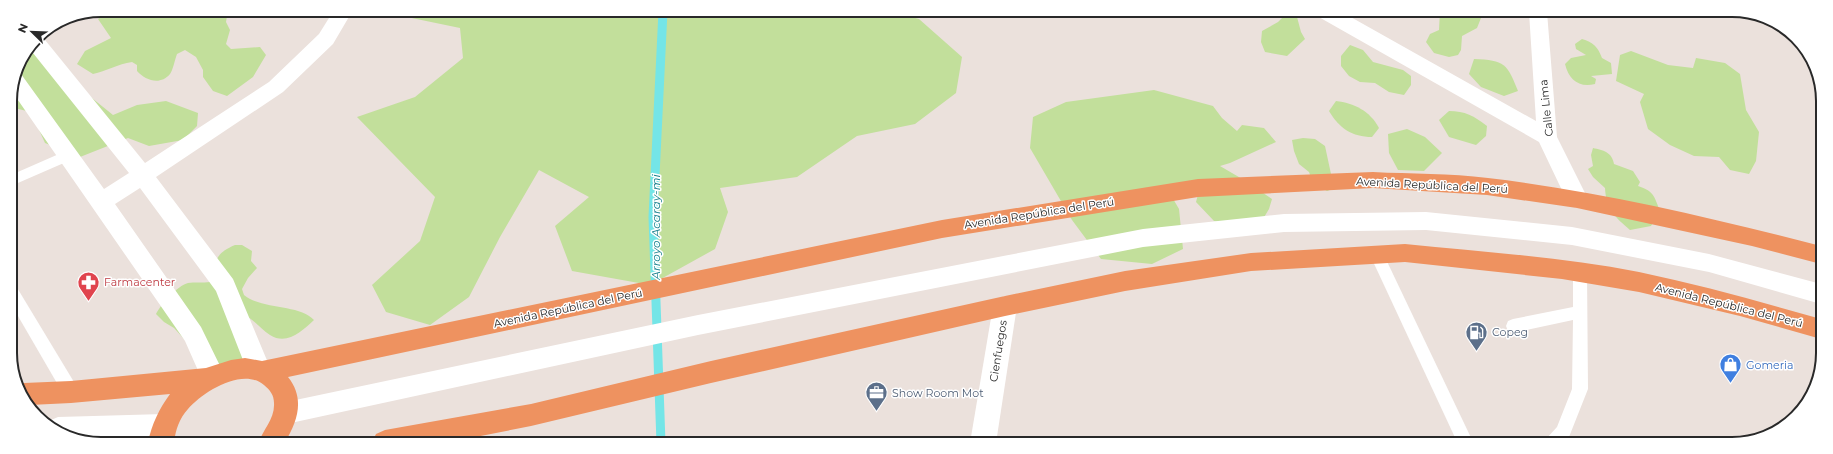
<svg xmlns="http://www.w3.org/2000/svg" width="1833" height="454" font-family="Montserrat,sans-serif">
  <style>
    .green { fill: #c2df9b }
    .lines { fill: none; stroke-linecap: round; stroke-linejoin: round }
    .stream { stroke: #74e5e7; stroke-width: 9 }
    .service { fill: #fff; fill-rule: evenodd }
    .minor { fill: #fff; fill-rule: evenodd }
    .tertiary { fill: #fff; fill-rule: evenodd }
    .trunk { fill: #ee9260; fill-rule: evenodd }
    .labels { text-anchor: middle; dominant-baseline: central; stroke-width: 3; stroke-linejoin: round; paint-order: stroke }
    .street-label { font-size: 11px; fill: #292929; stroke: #fff }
    .health-label { font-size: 11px; fill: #be3a42; stroke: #fff; text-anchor: start }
    .service-label { font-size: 11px; fill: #4e5e75; stroke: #fff; text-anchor: start }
    .shop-label { font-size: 11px; fill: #366cbe; stroke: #fff; text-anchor: start }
    .water-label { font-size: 12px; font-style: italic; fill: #157f8c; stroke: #fff }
    .rim { fill: none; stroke: #292929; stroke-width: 2 }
  </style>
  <rect width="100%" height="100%" fill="#ebe1dc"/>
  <!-- green -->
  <g class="green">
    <path d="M114,10H228L226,22L230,30L226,44L231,49L260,47L266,55L253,77L227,96L213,91L203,77V70L196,57L185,50L177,54C175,59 173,70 170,74C160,86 145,80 137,71V65L132,62C118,64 106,71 93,74L77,64L85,51L111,38L98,19Z"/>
    <polygon points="401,10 890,11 919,19 962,57 956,93 915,124 857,136 797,177 720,188 728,212 715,249 650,285 572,271 555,226 589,197 539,170 500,237 469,297 430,325 386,312 372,285 420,241 435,197 357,117 415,97 463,58 460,28 402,16"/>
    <polygon points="1440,11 1479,12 1481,18 1477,28 1462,36 1461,50 1458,55 1449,57 1434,53 1426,42 1430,34 1439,30"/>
    <polygon points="1285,15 1297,17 1301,32 1305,39 1287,56 1265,52 1261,42 1262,31 1278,22"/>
    <polygon points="37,37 77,86 113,115 137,105 166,101 198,113 197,126 183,140 149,146 128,138 80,157 45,143 31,112 10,107 10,95 17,66"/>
    <path d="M1582,39C1593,42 1598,47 1602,58L1611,63L1612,74L1591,76L1596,79L1595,84C1579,88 1569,80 1565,64L1571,58L1586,55L1576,49L1575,44Z"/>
    <polygon points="1350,45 1363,50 1373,62 1403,70 1411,76 1411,85 1404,95 1389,92 1375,83 1360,82 1349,76 1341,66 1341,56"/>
    <polygon points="1631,51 1668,65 1693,68 1696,58 1725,63 1740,74 1746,110 1759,132 1756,161 1749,174 1730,170 1719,157 1694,156 1670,145 1648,129 1640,102 1644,94 1616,81 1620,55"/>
    <path d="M1474,59C1505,60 1507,64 1518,91L1504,96L1481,87L1469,74Z"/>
    <polygon points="1154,90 1213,106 1222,118 1237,131 1242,125 1264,128 1276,142 1230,163 1220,166 1244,180 1272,199 1269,209 1257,229 1214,221 1196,202 1199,191 1172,197 1179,209 1183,249 1152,264 1101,259 1072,220 1030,148 1033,117 1066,102"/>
    <path d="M1336,101C1354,103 1370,111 1379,128L1372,137C1352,137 1339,128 1329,111Z"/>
    <path d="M1449,111C1465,111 1474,116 1487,126L1486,136L1476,145L1449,137L1439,120Z"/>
    <polygon points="1407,129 1425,137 1442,153 1424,171 1398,170 1389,153 1388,134"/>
    <polygon points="1303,138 1315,139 1325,146 1331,174 1344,185 1327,191 1313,183 1309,172 1299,164 1294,151 1292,140"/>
    <path d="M1593,148C1603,150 1612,152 1614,164L1633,171L1640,182L1638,186C1654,191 1654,196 1660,211L1651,226L1630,230C1615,217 1606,209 1605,188L1593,177L1588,169L1593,166L1591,155Z"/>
    <path d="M235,245H242L252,251L251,261L257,268L248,278L242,289L244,295C262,310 300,304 314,320C302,331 287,346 270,335C262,330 256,322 248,317L243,359L223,370L185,340L174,328L164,322L156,314C161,304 177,286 188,283C194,282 203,283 210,282C216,261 214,254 235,245Z"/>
  </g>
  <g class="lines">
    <!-- stream -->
    <polyline class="stream" points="661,443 653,217 663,11"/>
    <!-- service -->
    <g class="service">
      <polygon points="68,150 73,151 75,155 73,159 11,186 11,175"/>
      <polygon points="1377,249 1382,251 1474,444 1458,444 1370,255 1372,251"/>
      <polygon points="1580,266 1585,268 1587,272 1588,389 1569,437 1563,444 1544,444 1546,439 1557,427 1572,389 1573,320 1513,333 1508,331 1506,326 1508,321 1513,319 1573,307 1573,272 1575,268"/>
      <polygon points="11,284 16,286 77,387 79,392 77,397 71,399 65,397 11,304"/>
    </g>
    <!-- minor -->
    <g class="minor">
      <polygon points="334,10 353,10 333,44 283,92 156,177 233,279 271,370 268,378 259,381 250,378 216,291 140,188 115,204 201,327 225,376 222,384 213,387 204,384 185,341 11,90 16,72 21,74 104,189 129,173 29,48 37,36 41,35 145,163 269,82 319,34"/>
      <polygon points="1315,11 1340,11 1536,121 1529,12 1547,12 1557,137 1588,199 1585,205 1577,208 1569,205 1539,142 1317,16"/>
      <polygon points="1005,296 1013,299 1017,306 996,443 970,443 993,306 997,299"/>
    </g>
    <!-- tertiary -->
    <g class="tertiary">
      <polygon points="1426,212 1572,227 1709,254 1821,284 1821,304 1709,272 1572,245 1426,230 1284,232 1143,247 698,335 286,424 277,421 274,413 277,405 286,402 698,315 1143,229 1284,214"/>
      <polygon points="164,414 173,418 177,426 173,434 164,438 79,440 48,423 49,421 58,417"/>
    </g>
    <!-- trunk -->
    <g class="trunk">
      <path d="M1373,172C1411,174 1450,173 1488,178C1600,191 1712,218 1821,246V264L1752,246L1577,208L1487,195L1373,188L1198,197L942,238L288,377C305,398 298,421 285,442H259C263,429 275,419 274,403C274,395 270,390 264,385C242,367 203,392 188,409C179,419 176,429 174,442H148C152,424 159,409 170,394L71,403L30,405L19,385L24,383L71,381L206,368L231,360L245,358L262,361L942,220L1198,179Z"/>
      <path d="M1405,244C1483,252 1562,257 1639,272C1701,285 1761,302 1821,319V339L1740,316L1639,292L1562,279L1405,262L1251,271L1125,291L1005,316L711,383L531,426L445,443L372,442L376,434L385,430L531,404L711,361L1005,296L1125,271L1251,253Z"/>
    </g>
  </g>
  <!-- icons -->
  <defs>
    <symbol id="pharmacy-pin" viewBox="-11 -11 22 30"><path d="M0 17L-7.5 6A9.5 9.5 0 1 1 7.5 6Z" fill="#e0444e" stroke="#fff"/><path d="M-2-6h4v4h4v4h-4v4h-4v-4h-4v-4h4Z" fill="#fff"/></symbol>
    <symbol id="fuel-pin" viewBox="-11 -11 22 30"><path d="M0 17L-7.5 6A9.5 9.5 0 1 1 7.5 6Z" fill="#5c6f8a" stroke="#fff"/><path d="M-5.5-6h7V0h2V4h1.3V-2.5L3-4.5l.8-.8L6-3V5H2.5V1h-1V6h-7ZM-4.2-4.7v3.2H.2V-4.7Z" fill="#fff"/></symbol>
    <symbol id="shop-pin" viewBox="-11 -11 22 30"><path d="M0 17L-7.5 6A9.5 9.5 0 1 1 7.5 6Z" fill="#3f7fe0" stroke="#fff"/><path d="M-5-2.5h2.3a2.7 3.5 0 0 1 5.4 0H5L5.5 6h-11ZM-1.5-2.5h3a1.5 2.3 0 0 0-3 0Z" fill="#fff"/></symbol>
    <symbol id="office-pin" viewBox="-11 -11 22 30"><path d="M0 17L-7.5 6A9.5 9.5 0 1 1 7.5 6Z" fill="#5c6f8a" stroke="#fff"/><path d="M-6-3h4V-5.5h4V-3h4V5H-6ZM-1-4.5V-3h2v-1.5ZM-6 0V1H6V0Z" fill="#fff"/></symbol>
  </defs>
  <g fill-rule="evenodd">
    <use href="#pharmacy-pin" x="76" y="270" width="25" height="34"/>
    <use href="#fuel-pin" x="1464" y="320" width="25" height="34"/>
    <use href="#shop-pin" x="1718" y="352" width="25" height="34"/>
    <use href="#office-pin" x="864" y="380" width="25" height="34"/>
  </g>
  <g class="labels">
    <!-- street labels -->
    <g class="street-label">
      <text transform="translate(1546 108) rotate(-96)">Calle Lima</text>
      <text transform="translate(1432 185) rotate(3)">Avenida República del Perú</text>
      <text transform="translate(1039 213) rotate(-9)">Avenida República del Perú</text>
      <text transform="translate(1729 305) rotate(14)">Avenida República del Perú</text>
      <text transform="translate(568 308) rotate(-12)">Avenida República del Perú</text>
      <text transform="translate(998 351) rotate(-81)">Cienfuegos</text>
    </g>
    <!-- health labels -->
    <g class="health-label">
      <text x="104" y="282">Farmacenter</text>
    </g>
    <!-- service labels -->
    <g class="service-label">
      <text x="1492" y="332">Copeg</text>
      <text x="892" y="393">Show Room Mot</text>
    </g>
    <!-- shop labels -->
    <g class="shop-label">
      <text x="1746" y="365">Gomeria</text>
    </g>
    <!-- water labels -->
    <g class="water-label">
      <text transform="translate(655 227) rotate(-90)">Arroyo Acaray-mi</text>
    </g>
  </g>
  <!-- crop -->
  <path d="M0 0H1833V454H0ZM101 17H1732A84 84 0 0 1 1816 101V353A84 84 0 0 1 1732 437H101A84 84 0 0 1 17 353V101A84 84 0 0 1 101 17Z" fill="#fff" fill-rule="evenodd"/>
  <path class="rim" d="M101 17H1732A84 84 0 0 1 1816 101V353A84 84 0 0 1 1732 437H101A84 84 0 0 1 17 353V101A84 84 0 0 1 101 17Z"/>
  <!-- north arrow -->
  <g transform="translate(32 32) rotate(293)" stroke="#ffffff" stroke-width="3" paint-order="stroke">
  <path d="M0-3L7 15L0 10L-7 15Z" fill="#292929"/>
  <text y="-6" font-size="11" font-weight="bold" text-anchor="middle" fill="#292929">N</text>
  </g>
</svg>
